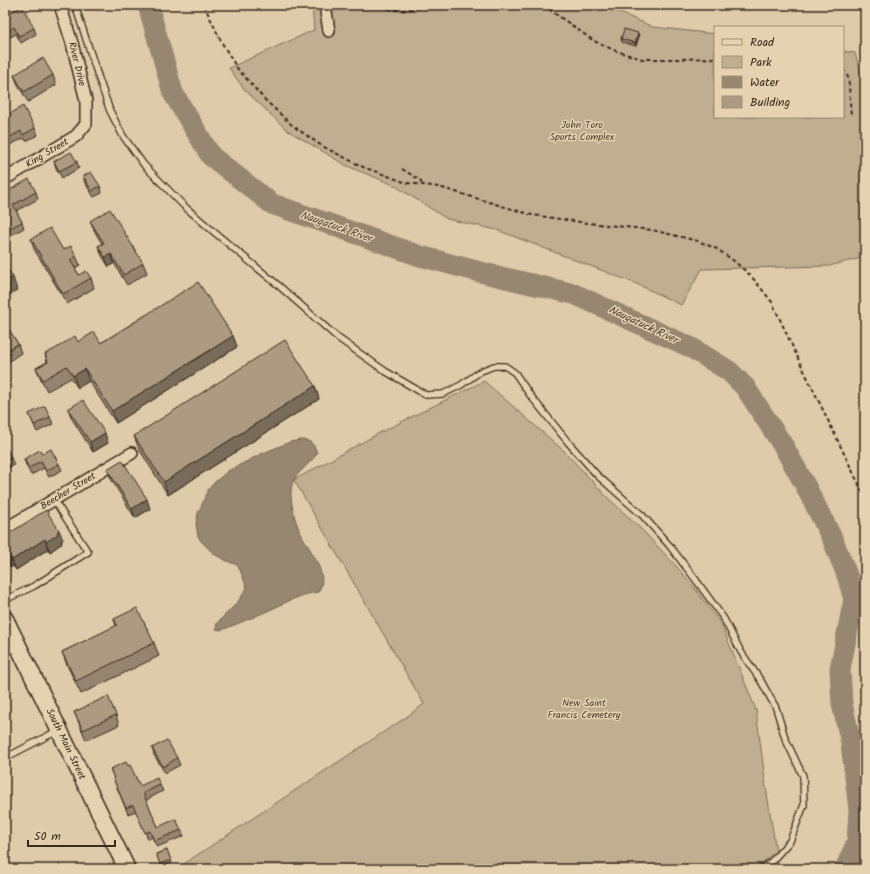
<svg xmlns="http://www.w3.org/2000/svg" width="870" height="874" font-family="Kalam,sans-serif">
  <style>
    .green { fill: #bfae90; stroke: #7d6c57 }
    .water { fill: #98876f; stroke: #73624f }
    .lines { fill: none; stroke-linecap: round; stroke-linejoin: round }
    .river { stroke: #98876f; stroke-width: 21 }
    .service-casing { stroke: #3b2a1e; stroke-width: 8 }
    .minor-casing { stroke: #3b2a1e; stroke-width: 14 }
    .secondary-casing { stroke: #3b2a1e; stroke-width: 19 }
    .path { stroke: #3b2a1e; stroke-width: 2; stroke-dasharray: 4 3; stroke-linecap: butt }
    .service { stroke: #e4d2b0; stroke-width: 5.5 }
    .minor { stroke: #e4d2b0; stroke-width: 11 }
    .secondary { stroke: #e4d2b0; stroke-width: 16 }
    .wall { fill: #95856f; stroke: #3b2a1e }
    .shaded-wall { fill: #796c5a; stroke: #3b2a1e }
    .building { fill: #ad9b81; stroke: #3b2a1e }
    .labels { text-anchor: middle; dominant-baseline: central; stroke-width: 3; stroke-linejoin: round; paint-order: stroke }
    .street-label { font-size: 10px; fill: #3b2a1e; stroke: #e4d2b0 }
    .park-label { font-size: 10px; fill: #4f3e2f; stroke: #e4d2b0 }
    .water-label { font-size: 11px; font-style: italic; fill: #524132; stroke: #e4d2b0 }
  </style>
  <rect width="100%" height="100%" fill="#ddcbaa"/>
  <filter id="ink" filterUnits="userSpaceOnUse"><feTurbulence type="fractalNoise" baseFrequency=".025" numOctaves="2"/><feDisplacementMap in="SourceGraphic" scale="8" xChannelSelector="R" yChannelSelector="G"/><feConvolveMatrix kernelMatrix="1 2 1 2 8 2 1 2 1" color-interpolation-filters="sRGB"/></filter>
  <g filter="url(#ink)">
    <!-- green -->
    <g class="green">
      <polygon points="312,5 602,5 653,27 715,34 715,117 843,117 843,51 855,53 865,86 865,257 829,266 702,269 681,305 637,284 497,230 447,219 394,185 347,166 287,130 244,89 229,68 314,30"/>
      <polygon points="484,381 564,451 606,496 644,532 677,567 694,587 722,626 756,710 766,787 776,851 755,869 176,869 408,716 424,704 294,480 383,431"/>
    </g>
    <!-- water -->
    <path class="water" d="M301,440C311,440 314,444 317,453C310,465 297,471 292,484C291,489 291,493 291,497C292,507 294,517 298,527C304,544 332,574 318,592C302,594 289,601 274,608C257,616 239,623 222,630L216,629L217,623L237,603L247,588L240,570L237,565L225,560L214,554L201,541L198,536L196,524L198,513L201,507L208,490L215,482L228,471L261,454L290,442Z"/>
    <g class="lines">
      <!-- river -->
      <polyline class="river" points="148,5 173,93 211,156 272,204 420,256 480,272 574,294 690,347 729,371 745,387 784,447 804,483 832,538 847,575 854,599 840,669 842,704 851,743 859,810 857,842 845,869"/>
      <defs>
        <g id="service">
          <polyline points="75,5 98,76 110,111 123,136 144,165 184,206 214,232 278,285 338,338 385,371 426,395 443,394 461,385 481,371 494,366 505,366 515,373 530,395 567,441 597,475 643,516 669,545 696,580 724,619 741,652 761,681 776,708 785,738 803,776 804,805 790,841 772,861 761,869"/>
          <polyline points="5,600 34,586 88,552 54,500"/>
          <polyline points="5,653 17,645"/>
          <polyline points="5,758 59,730"/>
        </g>
        <g id="minor">
          <polyline points="325,5 329,31"/>
          <polyline points="5,179 76,136 86,124 86,101 72,43 60,5"/>
          <polyline points="5,529 132,453"/>
        </g>
        <polyline id="secondary" points="5,619 127,869"/>
      </defs>
      <!-- service casing -->
      <use href="#service" class="service-casing"/>
      <!-- minor casing -->
      <use href="#minor" class="minor-casing"/>
      <!-- secondary casing -->
      <use href="#secondary" class="secondary-casing"/>
      <!-- path -->
      <g class="path">
        <polyline points="204,5 222,43 237,68 264,99 293,126 322,146 363,167 407,183 439,187 532,215 580,222 652,230 698,241 717,249 734,261 751,276 772,302 795,352 865,497"/>
        <path d="M382,5C396,14 409,10 424,5"/>
        <polyline points="543,5 594,41 616,51 642,59 679,59 715,58"/>
        <polyline points="843,69 848,77 849,86 851,116"/>
        <polyline points="402,169 420,180 422,184"/>
      </g>
      <!-- service -->
      <use href="#service" class="service"/>
      <!-- minor -->
      <use href="#minor" class="minor"/>
      <!-- secondary -->
      <use href="#secondary" class="secondary"/>
    </g>
    <!-- wall -->
    <g class="wall">
      <polygon points="5,16 34,28 36,34 21,43 16,34 5,40"/>
      <polygon points="639,36 636,46 622,42 621,39"/>
      <polygon points="14,75 53,75 56,85 28,102 18,85"/>
      <polygon points="5,117 35,128 38,135 26,141 24,138 8,146 8,148 10,153 5,156"/>
      <polygon points="54,161 77,162 79,168 62,178 56,168"/>
      <polygon points="83,176 100,186 102,193 94,197 85,183"/>
      <polygon points="36,192 38,199 16,211 22,222 24,228 8,237 5,231 5,193"/>
      <polygon points="90,221 143,263 147,273 127,285 114,263 109,267 102,256 98,246 102,244 94,230"/>
      <polygon points="31,239 63,250 76,256 80,265 75,268 79,275 91,278 94,288 67,304 34,249"/>
      <polygon points="146,315 233,336 237,347 116,423 89,381 78,388 71,378 47,391 41,379 36,368 47,362 45,354 78,342 101,343"/>
      <polygon points="5,323 18,344 21,353 5,364"/>
      <polygon points="315,386 319,399 168,495 139,449 134,436"/>
      <polygon points="68,409 108,443 93,452 72,419"/>
      <polygon points="29,414 50,417 53,424 37,432"/>
      <polygon points="5,450 11,458 14,465 5,469"/>
      <polygon points="42,454 59,464 62,470 49,477 44,468 31,475 26,465 24,459"/>
      <polygon points="107,469 150,509 135,518 111,479"/>
      <polygon points="5,536 63,540 61,541 62,543 50,552 48,549 16,570 13,566 11,568 5,558"/>
      <polygon points="114,619 154,643 159,656 81,694 67,665 62,652 116,626"/>
      <polygon points="74,712 116,715 119,725 86,740 78,721"/>
      <polygon points="152,748 177,758 180,765 165,773 154,755"/>
      <polygon points="128,766 140,786 160,785 163,791 146,800 158,827 181,830 184,836 157,847 152,837 148,839 136,811 128,814 113,778 114,778 110,769"/>
      <polygon points="167,850 172,863 162,867 156,854"/>
    </g>
    <!-- shaded-wall -->
    <g class="shaded-wall">
      <polygon points="638,33 639,36 636,46 635,43"/>
      <polygon points="111,254 114,263 109,267 105,257"/>
      <polygon points="13,277 17,290 5,298 5,282"/>
      <polygon points="233,336 237,347 116,423 112,411"/>
      <polygon points="85,369 89,381 78,388 73,376"/>
      <polygon points="315,386 319,399 168,495 164,482"/>
      <polygon points="105,433 108,443 93,452 90,442"/>
      <polygon points="147,499 150,509 135,518 132,509"/>
      <polygon points="59,530 63,540 61,541 62,543 50,552 46,542"/>
      <polygon points="45,539 48,549 16,570 12,560"/>
      <polygon points="10,556 13,566 11,568 7,558"/>
    </g>
    <!-- building -->
    <g class="building">
      <polygon points="22,6 34,28 19,36 14,27 5,33 5,16"/>
      <polygon points="624,29 638,33 635,43 621,39"/>
      <polygon points="43,58 53,75 24,92 14,75"/>
      <polygon points="23,106 35,128 23,135 21,131 5,140 6,141 5,141 5,117"/>
      <polygon points="5,142 8,147 5,148"/>
      <polygon points="71,152 77,162 59,171 54,161"/>
      <polygon points="91,172 100,186 92,191 83,176"/>
      <polygon points="29,179 36,192 13,205 22,222 6,230 5,229 5,193"/>
      <polygon points="110,209 143,263 124,275 111,254 105,257 98,246 104,243 90,221"/>
      <polygon points="50,228 63,250 71,246 76,256 70,260 79,275 86,271 91,278 63,294 31,239"/>
      <polygon points="5,265 13,277 5,282"/>
      <polygon points="198,282 233,336 112,411 85,369 73,376 67,366 43,380 36,368 48,362 45,354 55,349 75,336 78,342 94,332 101,343 146,315"/>
      <polygon points="5,323 18,344 5,352"/>
      <polygon points="285,340 315,386 164,482 134,436"/>
      <polygon points="83,400 105,433 90,442 68,409"/>
      <polygon points="45,406 50,417 34,425 29,414"/>
      <polygon points="7,449 11,458 5,461 5,450"/>
      <polygon points="51,449 59,464 46,471 41,461 29,468 24,459 40,450 42,454"/>
      <polygon points="122,460 147,499 132,509 107,469"/>
      <polygon points="46,510 59,530 57,532 58,534 46,542 45,539 12,560 10,556 7,558 5,554 5,536"/>
      <polygon points="137,608 154,643 76,681 62,652 117,625 114,619"/>
      <polygon points="108,696 116,715 83,730 74,712"/>
      <polygon points="167,740 177,758 163,767 152,748"/>
      <polygon points="126,762 128,766 130,765 140,786 157,778 160,785 143,793 158,827 176,819 181,830 154,841 150,831 145,833 133,805 126,808 113,778 114,778 110,769"/>
      <polygon points="167,850 171,860 160,864 156,854"/>
    </g>
  </g>
  <g class="labels">
    <!-- street labels -->
    <g class="street-label">
      <text transform="translate(77 64) rotate(76)">River Drive</text>
      <text transform="translate(47 153) rotate(-31)">King Street</text>
      <text transform="translate(68 491) rotate(-31)">Beecher Street</text>
      <text transform="translate(66 744) rotate(64)">South Main Street</text>
    </g>
    <!-- park labels -->
    <g class="park-label">
      <text x="582" y="125">John Toro<tspan x="582" dy="12">Sports Complex</tspan></text>
      <text x="584" y="703">New Saint<tspan x="584" dy="12">Francis Cemetery</tspan></text>
    </g>
    <!-- water labels -->
    <g class="water-label">
      <text transform="translate(336 227) rotate(19)">Naugatuck River</text>
      <text transform="translate(643 325) rotate(25)">Naugatuck River</text>
    </g>
  </g>
  <!-- margin -->
  <rect width="870" height="874" fill="none" stroke="#e4d2b0" stroke-width="20"/>
  <rect x="10" y="10" width="850" height="854" fill="none" stroke="#3b2a1e" stroke-width="1.5" filter="url(#ink)"/>
  <!-- legend -->
  <rect x="714" y="26" width="130" height="92" fill="#e4d2b0" stroke="#a08f76"/>
  <rect x="722" y="39" width="20" height="6" fill="#e4d2b0" stroke="#a08f76"/>
  <text x="750" y="46" font-size="12" fill="#3b2a1e">Road</text>
  <rect x="722" y="56" width="20" height="12" fill="#bfae90" stroke="#a08f76"/>
  <text x="750" y="66" font-size="12" fill="#3b2a1e">Park</text>
  <rect x="722" y="76" width="20" height="12" fill="#98876f" stroke="#a08f76"/>
  <text x="750" y="86" font-size="12" fill="#3b2a1e">Water</text>
  <rect x="722" y="96" width="20" height="12" fill="#ad9b81" stroke="#a08f76"/>
  <text x="750" y="106" font-size="12" fill="#3b2a1e">Building</text>
  <!-- scale -->
  <path d="M28 840v6h87v-6" fill="none" stroke="#3b2a1e" stroke-width="2"/>
  <text x="34" y="840" font-size="12" fill="#3b2a1e" stroke="#e4d2b0" stroke-width="3" paint-order="stroke">50 m</text>
</svg>
